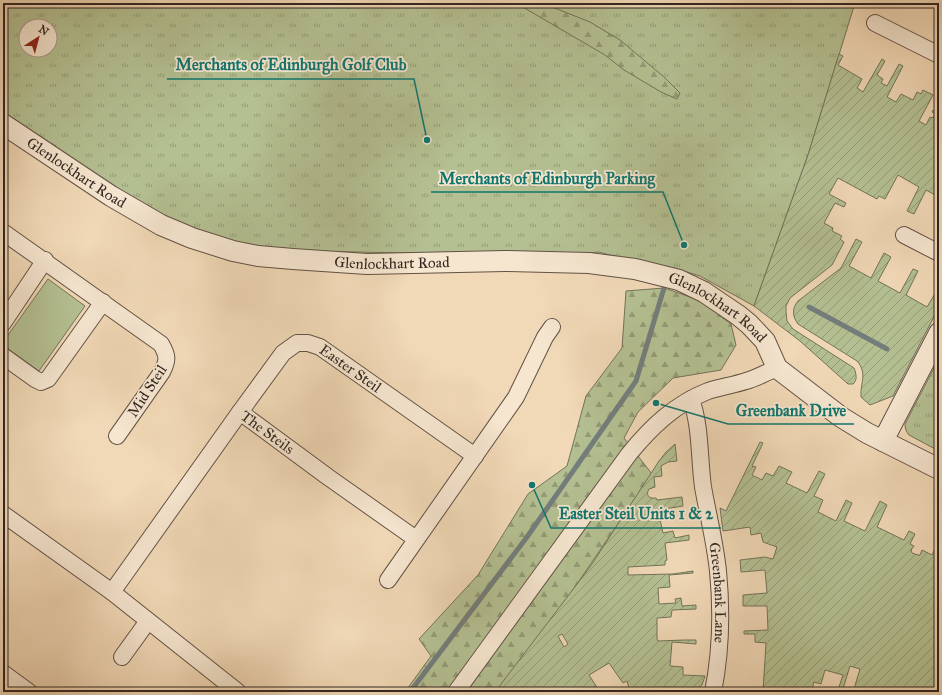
<svg xmlns="http://www.w3.org/2000/svg" width="942" height="695" font-family="'IM FELL Great Primer',serif">
  <style>
    .grass { fill: url(#grass-tufts); stroke: #73735a; fill-rule: evenodd }
    .forest { fill: url(#forest-firs); stroke: #73735a }
    .park { fill: #b4c092; stroke: #73735a }
    .garden { fill: url(#garden-furrows); stroke: #73735a; fill-rule: evenodd }
    .lines { fill: none; stroke-linecap: round; stroke-linejoin: round }
    .stream { stroke: #737e7c; stroke-width: 5 }
    .minor-casing { stroke: #625246; stroke-width: 18 }
    .tertiary-casing { stroke: #625246; stroke-width: 22 }
    .minor { stroke: #f6e6d0; stroke-width: 16 }
    .tertiary { stroke: #f6e6d0; stroke-width: 20 }
    .labels { text-anchor: middle; dominant-baseline: central; stroke-width: 3.5; stroke-linejoin: round; paint-order: stroke }
    .street-label { font-size: 15px; fill: #322621; stroke: #f6e6d0 }
    .leader { fill: none; stroke: #0f766e; stroke-width: 1.5 }
    .callout-dot { fill: #0f766e; stroke: #f6e6d0; stroke-width: 1.5 }
    .callout-label { font-size: 16px; text-anchor: middle; font-weight: bold; fill: #0f766e; stroke: #f6e6d0; stroke-width: 3.5; stroke-linejoin: round; paint-order: stroke }
  </style>
  <defs>
    <pattern id="grass-tufts" width="24" height="20" patternUnits="userSpaceOnUse"><rect width="24" height="20" fill="#b4c092"/><path d="M3 7l-1-3M5 7V3M7 7l1-3M15 17l-1-3M17 17v-4M19 17l1-3" fill="none" stroke="#939c77"/></pattern>
    <pattern id="forest-firs" width="22" height="20" patternUnits="userSpaceOnUse"><rect width="22" height="20" fill="#b4c092"/><path d="M5 1l3.5 6h-7zM16 11l3.5 6h-7z" fill="#939c77"/></pattern>
    <pattern id="garden-furrows" width="10" height="10" patternUnits="userSpaceOnUse"><rect width="10" height="10" fill="#b4c092"/><path d="M-1 1l2-2M0 10L10 0M9 11l2-2" fill="none" stroke="#939c77"/></pattern>
  </defs>
  <rect width="100%" height="100%" fill="#f1d8b6"/>
  <filter id="stains"><feTurbulence type="fractalNoise" baseFrequency=".005" numOctaves="4"/><feColorMatrix values="0 0 0 0 .2 0 0 0 0 .09 0 0 0 0 .02 0 0 0 .5 -.17"/></filter>
  <radialGradient id="worn" r=".72"><stop offset=".6" stop-color="#630" stop-opacity="0"/><stop offset="1" stop-color="#630" stop-opacity=".3"/></radialGradient>
  <!-- grass -->
  <g class="grass">
    <path d="M3,3H855L808,155L754,306L700,276L670,267L635,261L598,252L590,253H405L307,251L248,246L216,237L166,217L120,191L3,114ZM26,26H50V50H26Z"/>
    <path d="M935,366L939,368V451L909,435C906,431 905,429 905,424Z"/>
  </g>
  <!-- forest -->
  <g class="forest">
    <polygon points="516,3 542,3 590,22 620,40 664,77 680,93 677,99 661,92 624,70 605,55"/>
    <polygon points="664,288 699,300 731,324 736,345 721,370 673,378 638,412 624,438 652,474 536,644 500,692 405,692 431,656 419,639 478,575 528,494 567,466 586,396 622,348 626,291"/>
  </g>
  <!-- park -->
  <polygon class="park" points="48,279 85,306 39,371 3,345 3,342"/>
  <!-- garden -->
  <g class="garden">
    <path d="M839,54L843,56L838,65L862,79L857,88L863,92L882,59L885,61L877,75L883,79L881,83L887,86L899,64L903,66L887,97L896,102L901,94L913,100L917,92L921,94L923,90L933,95L919,121L926,125L930,117L933,118L935,114L932,112L933,110L939,113V197L926,190L914,214L907,211L919,187L898,175L885,199L879,196L877,199L838,178L829,194L846,203L844,207L835,203L824,223L833,228L832,231L842,236L840,239L844,242L832,265L790,298L786,306V312L787,321L793,329L854,368C856,373 858,380 853,384H848L800,341L754,306L808,155Z"/>
    <path d="M856,239L862,242L849,266L871,278L884,253L891,257L878,281L900,293L913,269L918,271L906,295L927,307L939,287V307L893,396L870,405L861,397C860,382 868,374 857,361L798,324C792,316 792,308 798,301L841,268Z"/>
    <polygon points="760,442 763,443 752,466 756,467 752,475 762,480 766,473 773,476 779,466 792,472 786,483 807,493 819,471 825,474 814,496 823,500 818,512 836,521 846,500 852,503 844,521 865,531 880,501 887,505 877,527 904,540 909,531 915,534 910,544 914,546 911,550 912,553 918,555 920,555 922,550 932,555 939,540 939,692 853,692 860,669 850,666 842,692 835,692 836,690 838,690 843,675 825,670 821,684 814,682 811,692 763,692 766,643 755,642 755,634 744,634 744,631 768,630 767,606 743,606 743,595 767,593 765,570 741,572 740,560 765,557 773,559 777,547 763,542 761,533 751,535 750,527 723,531 720,508 726,511"/>
    <path d="M675,444L677,461L668,462L661,466L662,476L654,477L655,487L649,489C645,496 650,499 656,498L657,500L682,497L683,506L658,510L663,533L673,531L675,538L689,535V540L665,543L667,560L665,561V565L628,567V575L673,574L693,571V573L669,575L670,587L658,588L659,604L676,603L675,599L681,598L682,606L696,605V609L672,610L671,617L657,618V639L658,641L684,640H696V644L672,642L670,666L683,667V675L705,676L702,685L696,689L666,687L642,692H630L627,681L623,683L609,663L589,675L600,692H581L576,688L573,692H495L590,567L659,461L666,452ZM562,634L568,644L564,647L558,636Z"/>
  </g>
  <g class="lines">
    <!-- stream -->
    <g class="stream">
      <polyline points="809,307 887,349"/>
      <polyline points="410,692 527,537 636,381 664,288"/>
    </g>
    <defs>
      <g id="minor">
        <polyline points="875,23 939,55"/>
        <path d="M3,232L161,344C168,356 168,360 162,372L117,436"/>
        <polyline points="904,235 939,253"/>
        <polyline points="3,323 45,260"/>
        <polyline points="3,356 35,379 41,382 48,379 103,302"/>
        <path id="s1" d="M691,399C701,427 699,458 703,487C708,515 715,542 718,571C722,612 721,652 713,692"/>
        <path id="s2" d="M240,412L283,353L297,343H308L320,347L475,456"/>
        <polyline points="3,514 112,592 238,692"/>
        <polyline points="388,580 516,397 545,337 552,327"/>
        <path id="s3" d="M112,592L240,412L328,477L416,539"/>
        <polyline points="122,657 148,621"/>
        <polyline points="3,673 29,692"/>
        <path d="M456,692L629,454C651,427 675,404 708,391C720,387 734,385 746,381C757,378 767,372 777,368"/>
      </g>
      <g id="tertiary">
        <path id="s4" d="M3,124L111,196L161,225L192,238L233,251L258,256L293,259L367,264L505,261L589,263L635,269L679,280L704,292L738,315L749,324L765,341L777,368L841,417L867,433L939,469"/>
        <polyline points="883,441 939,333"/>
      </g>
    </defs>
    <!-- minor casing -->
    <use href="#minor" class="minor-casing"/>
    <!-- tertiary casing -->
    <use href="#tertiary" class="tertiary-casing"/>
    <!-- minor -->
    <use href="#minor" class="minor"/>
    <!-- tertiary -->
    <use href="#tertiary" class="tertiary"/>
  </g>
  <g class="labels">
    <!-- street labels -->
    <g class="street-label">
      <text stroke="none"><textPath href="#s4" startOffset="88">Glenlockhart Road</textPath></text>
      <text stroke="none"><textPath href="#s4" startOffset="424">Glenlockhart Road</textPath></text>
      <text stroke="none"><textPath href="#s4" startOffset="760">Glenlockhart Road</textPath></text>
      <text stroke="none"><textPath href="#s2" startOffset="151">Easter Steil</textPath></text>
      <text transform="translate(147 391) rotate(-57)">Mid Steil</text>
      <text stroke="none"><textPath href="#s3" startOffset="255">The Steils</textPath></text>
      <text stroke="none"><textPath href="#s1" startOffset="196">Greenbank Lane</textPath></text>
    </g>
  </g>
  <!-- callouts -->
  <path class="leader" d="M427 140L414 79H167M684 245L663 192H431M656 403L728 424H854M532 485L551 528H721"/>
  <g class="callout-dot">
    <circle cx="427" cy="140" r="4"/>
    <circle cx="684" cy="245" r="4"/>
    <circle cx="656" cy="403" r="4"/>
    <circle cx="532" cy="485" r="4"/>
  </g>
  <g class="callout-label">
    <text x="291" y="70">Merchants of Edinburgh Golf Club</text>
    <text x="547" y="184">Merchants of Edinburgh Parking</text>
    <text x="791" y="416">Greenbank Drive</text>
    <text x="636" y="519">Easter Steil Units 1 &amp; 2</text>
  </g>
  <!-- margin -->
  <rect width="942" height="695" fill="none" stroke="#f1d8b6" stroke-width="16"/>
  <rect x="4" y="4" width="934" height="687" fill="none" stroke="#322621" stroke-width="2"/>
  <rect x="8" y="8" width="926" height="679" fill="none" stroke="#322621"/>
  <!-- north arrow -->
  <g transform="translate(38 38) rotate(36)"><circle r="19" fill="#f6e6d0" stroke="#a8998a"/>
  <path d="M0-3L7 15L0 10L-7 15Z" fill="#8f2418"/>
  <text y="-6" font-size="11" font-weight="bold" text-anchor="middle" fill="#322621">N</text>
  </g>
  <rect width="100%" height="100%" filter="url(#stains)"/>
  <rect width="100%" height="100%" fill="url(#worn)"/>
</svg>
